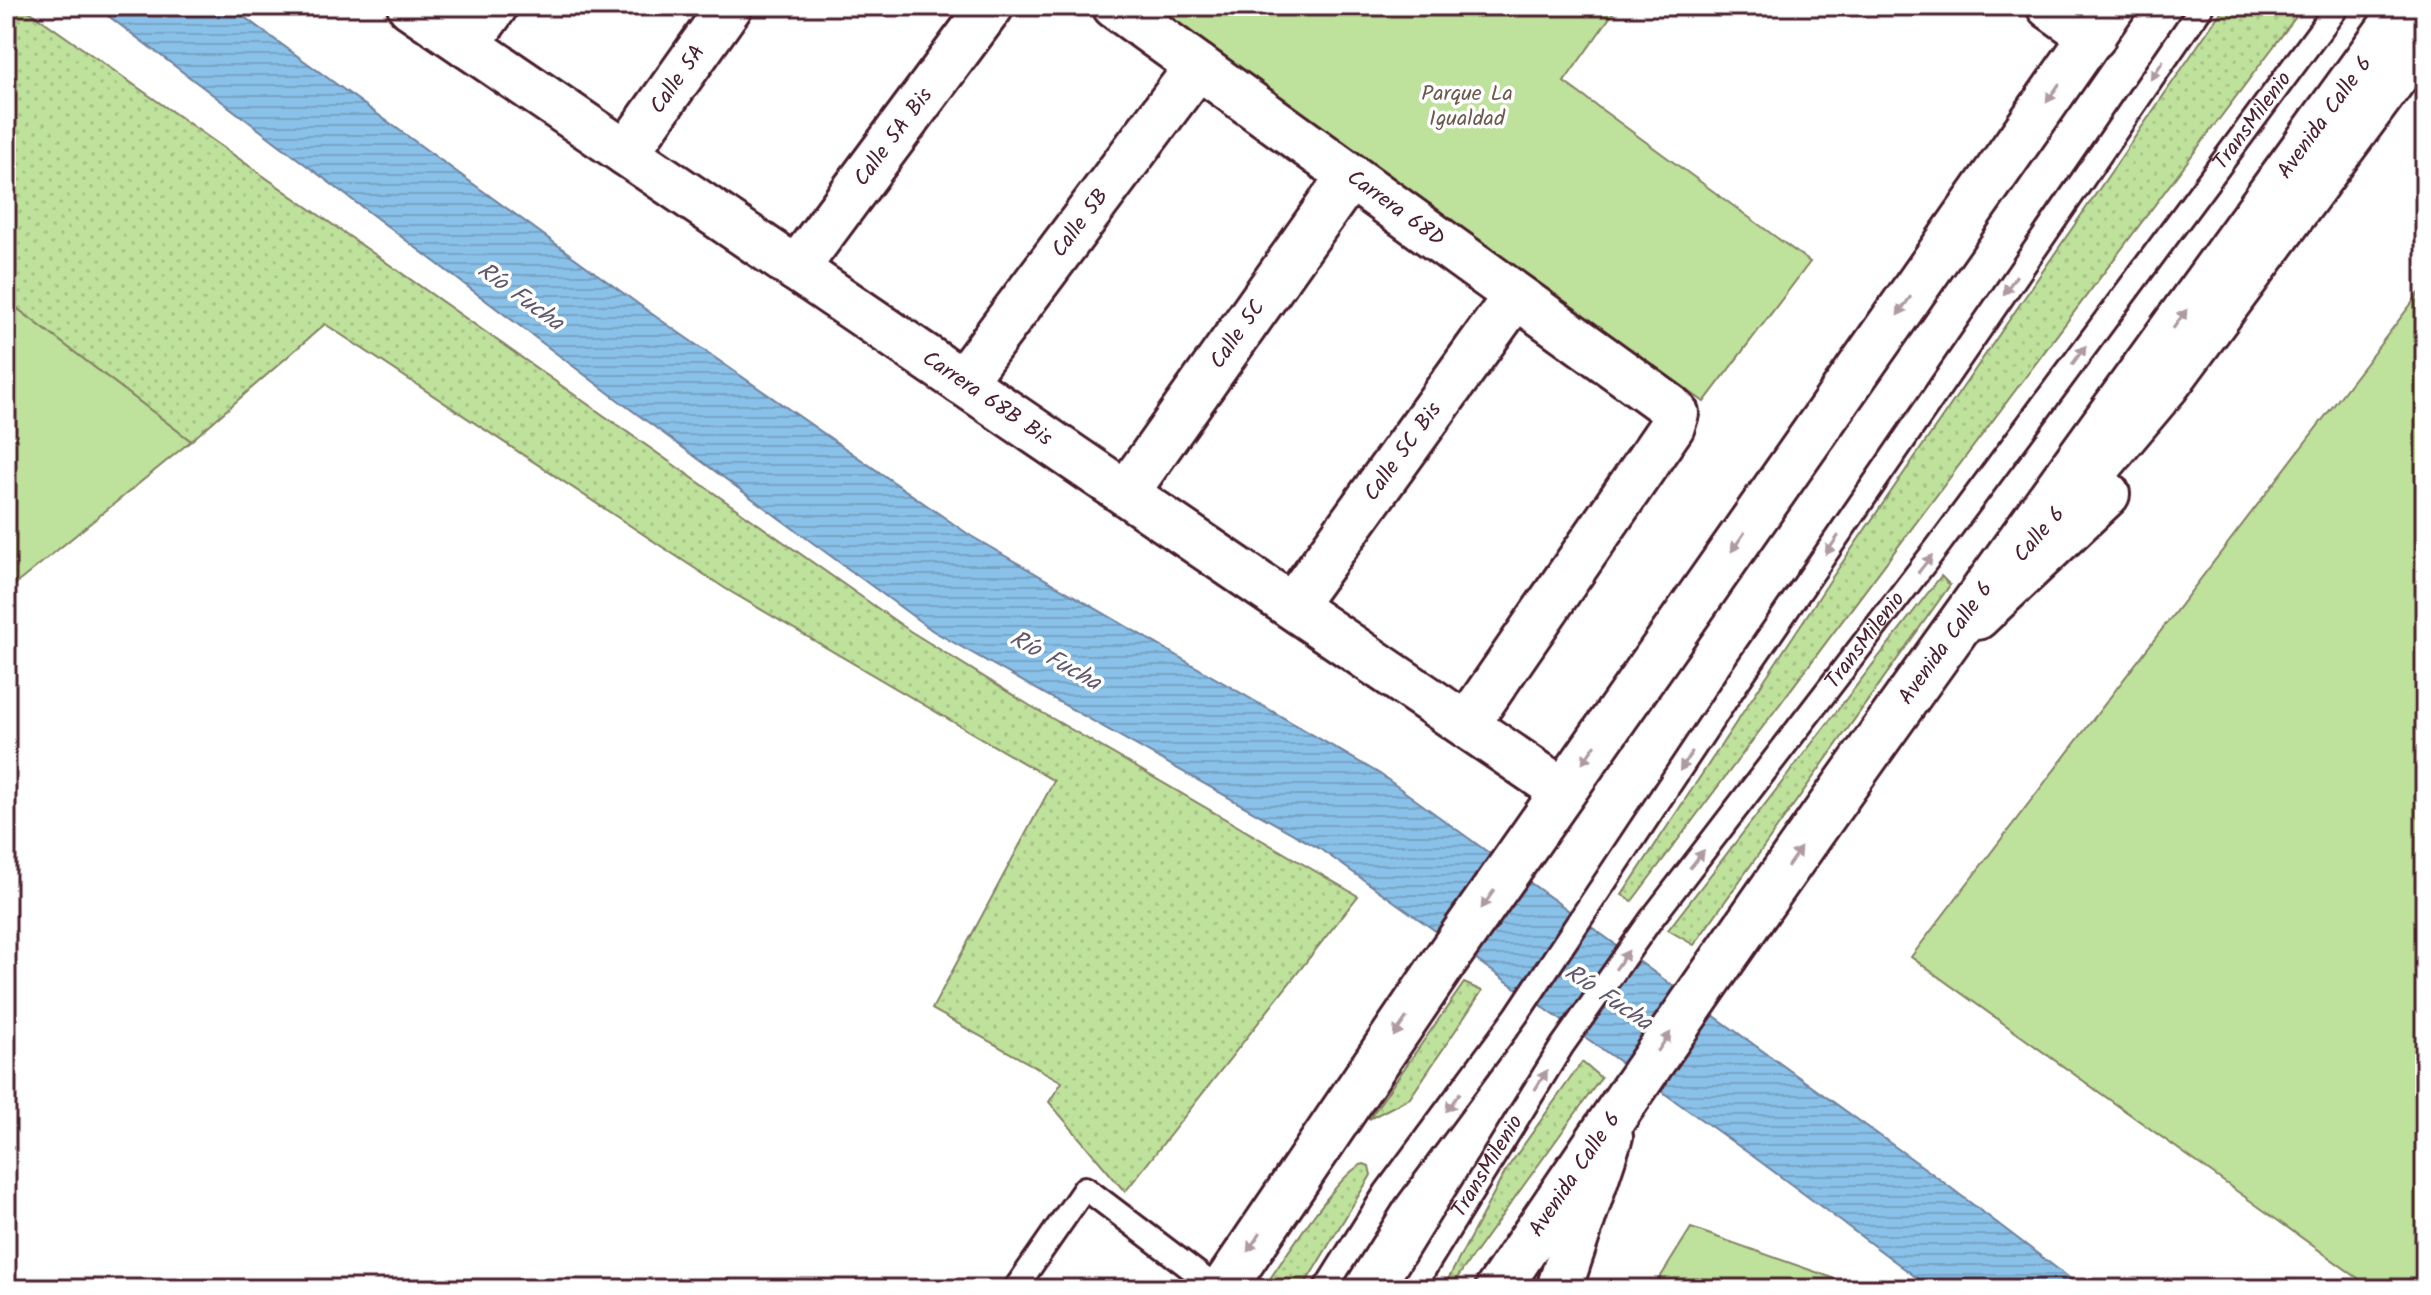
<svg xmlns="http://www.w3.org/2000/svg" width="2431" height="1295" font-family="Kalam,sans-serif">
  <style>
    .grass { fill: url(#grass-dots); stroke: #848063; stroke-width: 2 }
    .green { fill: #bee19b; stroke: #848063; stroke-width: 2 }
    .water { fill: url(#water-rules); stroke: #70809c; stroke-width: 2 }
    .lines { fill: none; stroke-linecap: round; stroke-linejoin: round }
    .lane-casing { stroke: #4a1f2b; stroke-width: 28 }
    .street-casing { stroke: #4a1f2b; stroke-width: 50 }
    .secondary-casing { stroke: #4a1f2b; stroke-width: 50 }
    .highway-casing { stroke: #4a1f2b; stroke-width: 50 }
    .lane { stroke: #fff; stroke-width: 22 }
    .street { stroke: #fff; stroke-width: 44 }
    .secondary { stroke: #fff; stroke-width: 44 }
    .highway { stroke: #fff; stroke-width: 44 }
    .oneway { fill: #ae9aa0 }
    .labels { text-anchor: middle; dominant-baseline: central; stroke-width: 7; stroke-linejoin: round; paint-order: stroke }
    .street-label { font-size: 22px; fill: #4a1f2b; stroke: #fff }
    .park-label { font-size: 22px; fill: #6d594d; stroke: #fff }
    .water-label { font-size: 24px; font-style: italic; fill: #60586d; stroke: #fff }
  </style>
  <defs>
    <pattern id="grass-dots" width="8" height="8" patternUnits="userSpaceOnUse" patternTransform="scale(2)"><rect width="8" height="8" fill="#bee19b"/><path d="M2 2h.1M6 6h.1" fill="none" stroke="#a5c186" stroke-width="1.8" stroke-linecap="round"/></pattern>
    <pattern id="water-rules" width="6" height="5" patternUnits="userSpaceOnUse" patternTransform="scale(2)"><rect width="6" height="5" fill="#89c1e8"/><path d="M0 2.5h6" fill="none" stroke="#78a5c7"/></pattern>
  </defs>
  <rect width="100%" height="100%" fill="#fff"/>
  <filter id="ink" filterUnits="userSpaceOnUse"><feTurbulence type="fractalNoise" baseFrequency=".0125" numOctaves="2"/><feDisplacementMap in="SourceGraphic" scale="16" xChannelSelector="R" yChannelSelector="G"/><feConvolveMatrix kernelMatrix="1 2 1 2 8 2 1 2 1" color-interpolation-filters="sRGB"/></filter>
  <g filter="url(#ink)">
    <!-- grass -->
    <g class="grass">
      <polygon points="6,6 22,6 910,631 1029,705 1358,896 1125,1192 1049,1102 1062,1082 932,1009 1054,781 726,589 325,324 191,441 6,300"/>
      <polygon points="2225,6 2304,6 1632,901 1622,895 1831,579"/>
      <polygon points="1941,576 1950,585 1694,945 1668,930"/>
      <polygon points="1464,983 1482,991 1410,1098 1369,1119"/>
      <polygon points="1582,1062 1601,1078 1449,1289 1443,1289 1506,1170"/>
      <path d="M1364,1164L1369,1166L1371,1175L1302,1289H1263C1279,1266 1342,1167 1364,1164Z"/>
    </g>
    <!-- green -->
    <g class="green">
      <polygon points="1155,6 1618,6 1564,82 1810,262 1704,402"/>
      <polygon points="2425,286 2425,1289 2373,1289 1911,957"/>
      <polygon points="6,300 191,441 6,592"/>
      <polygon points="1691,1228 1830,1277 1847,1289 1653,1289"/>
    </g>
    <!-- water -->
    <polygon class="water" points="95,6 229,6 652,314 971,536 1380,774 1930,1172 2084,1289 1932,1289 1754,1157 1320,849 933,631 626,406"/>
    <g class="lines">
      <defs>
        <g id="lane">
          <polyline points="1015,1289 1085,1188 1218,1289"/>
          <polyline points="1325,1289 1386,1192 1516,1016 1739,680 2202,6"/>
          <path id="s1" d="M1412,1289L1562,1046L1650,921L1938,546L2338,6"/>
        </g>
        <g id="street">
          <path id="s2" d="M410,6L1563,791"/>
          <path id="s3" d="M1115,6L1669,406L1676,413L1672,426L1467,724"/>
          <polyline points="2049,6 2093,37"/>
          <polyline points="467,45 495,6"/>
          <path id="s4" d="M626,153L730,6"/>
          <path id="s5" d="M796,269L991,6"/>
          <path id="s6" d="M962,382L1198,66"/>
          <path id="s7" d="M1126,493L1350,176"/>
          <path id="s8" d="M1292,606L1515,297"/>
        </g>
        <g id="secondary">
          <polyline points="2067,504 2167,385 2425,36"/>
          <polyline points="1977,617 2107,494"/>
          <polyline points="1559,1289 1610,1136"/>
        </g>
        <g id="highway">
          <polyline points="1223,1289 1444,962 2113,6"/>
          <path id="s9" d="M1498,1289C1789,853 2099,431 2406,6"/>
        </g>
      </defs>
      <!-- lane casing -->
      <use href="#lane" class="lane-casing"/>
      <!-- street casing -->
      <use href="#street" class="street-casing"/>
      <!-- secondary casing -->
      <use href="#secondary" class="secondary-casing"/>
      <!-- highway casing -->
      <use href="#highway" class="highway-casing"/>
      <!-- lane -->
      <use href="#lane" class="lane"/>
      <!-- street -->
      <use href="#street" class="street"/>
      <!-- secondary -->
      <use href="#secondary" class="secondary"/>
      <!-- highway -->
      <use href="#highway" class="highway"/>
    </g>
    <!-- one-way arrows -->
    <defs><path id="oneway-solid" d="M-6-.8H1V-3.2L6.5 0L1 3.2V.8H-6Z" transform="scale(2)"/></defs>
    <g class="oneway">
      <use href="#oneway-solid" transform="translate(2157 70) rotate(124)"/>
      <use href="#oneway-solid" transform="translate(2053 93) rotate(125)"/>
      <use href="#oneway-solid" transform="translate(2010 285) rotate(124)"/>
      <use href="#oneway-solid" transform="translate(1904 306) rotate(125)"/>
      <use href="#oneway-solid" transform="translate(2180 319) rotate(-54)"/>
      <use href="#oneway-solid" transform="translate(2079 355) rotate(-54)"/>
      <use href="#oneway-solid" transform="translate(1738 542) rotate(125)"/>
      <use href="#oneway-solid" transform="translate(1832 545) rotate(124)"/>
      <use href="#oneway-solid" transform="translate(1925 564) rotate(-52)"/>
      <use href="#oneway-solid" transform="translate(1589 754) rotate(125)"/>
      <use href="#oneway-solid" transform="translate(1686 761) rotate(123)"/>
      <use href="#oneway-solid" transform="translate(1794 857) rotate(-55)"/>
      <use href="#oneway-solid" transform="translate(1697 859) rotate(-52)"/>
      <use href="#oneway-solid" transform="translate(1488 899) rotate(125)"/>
      <use href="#oneway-solid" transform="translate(1622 960) rotate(-55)"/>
      <use href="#oneway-solid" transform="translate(1400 1027) rotate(124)"/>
      <use href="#oneway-solid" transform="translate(1664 1042) rotate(-56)"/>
      <use href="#oneway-solid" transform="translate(1541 1080) rotate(-58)"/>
      <use href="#oneway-solid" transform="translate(1453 1102) rotate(127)"/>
      <use href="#oneway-solid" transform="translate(1254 1242) rotate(124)"/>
    </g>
  </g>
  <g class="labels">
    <!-- street labels -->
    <g class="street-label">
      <text stroke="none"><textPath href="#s4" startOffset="90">Calle 5A</textPath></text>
      <text stroke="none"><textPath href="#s9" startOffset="1434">Avenida Calle 6</textPath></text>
      <text stroke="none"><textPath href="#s1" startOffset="1440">TransMilenio</textPath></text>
      <text stroke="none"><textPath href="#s5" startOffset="164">Calle 5A Bis</textPath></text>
      <text stroke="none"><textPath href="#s3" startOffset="346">Carrera 68D</textPath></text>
      <text stroke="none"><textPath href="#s6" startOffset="198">Calle 5B</textPath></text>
      <text stroke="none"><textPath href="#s7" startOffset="194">Calle 5C</textPath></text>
      <text stroke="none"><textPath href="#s2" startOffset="698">Carrera 68B Bis</textPath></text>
      <text stroke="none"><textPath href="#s8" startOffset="190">Calle 5C Bis</textPath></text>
      <text transform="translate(2040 535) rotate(-49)">Calle 6</text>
      <text stroke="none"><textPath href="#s1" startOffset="792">TransMilenio</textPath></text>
      <text stroke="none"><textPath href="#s9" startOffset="786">Avenida Calle 6</textPath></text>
      <text stroke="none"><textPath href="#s1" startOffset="144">TransMilenio</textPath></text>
      <text stroke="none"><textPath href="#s9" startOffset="138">Avenida Calle 6</textPath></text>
    </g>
    <!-- park labels -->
    <g class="park-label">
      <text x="1467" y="94">Parque La<tspan x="1467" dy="25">Igualdad</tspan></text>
    </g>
    <!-- water labels -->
    <g class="water-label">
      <text transform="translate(520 297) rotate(36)">Río Fucha</text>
      <text transform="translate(1055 661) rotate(29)">Río Fucha</text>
      <text transform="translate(1608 998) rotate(34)">Río Fucha</text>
    </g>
  </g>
  <!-- margin -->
  <rect width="2431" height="1295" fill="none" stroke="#fff" stroke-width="32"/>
  <rect x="16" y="16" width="2399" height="1263" fill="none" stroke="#4a1f2b" stroke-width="3" filter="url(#ink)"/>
</svg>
